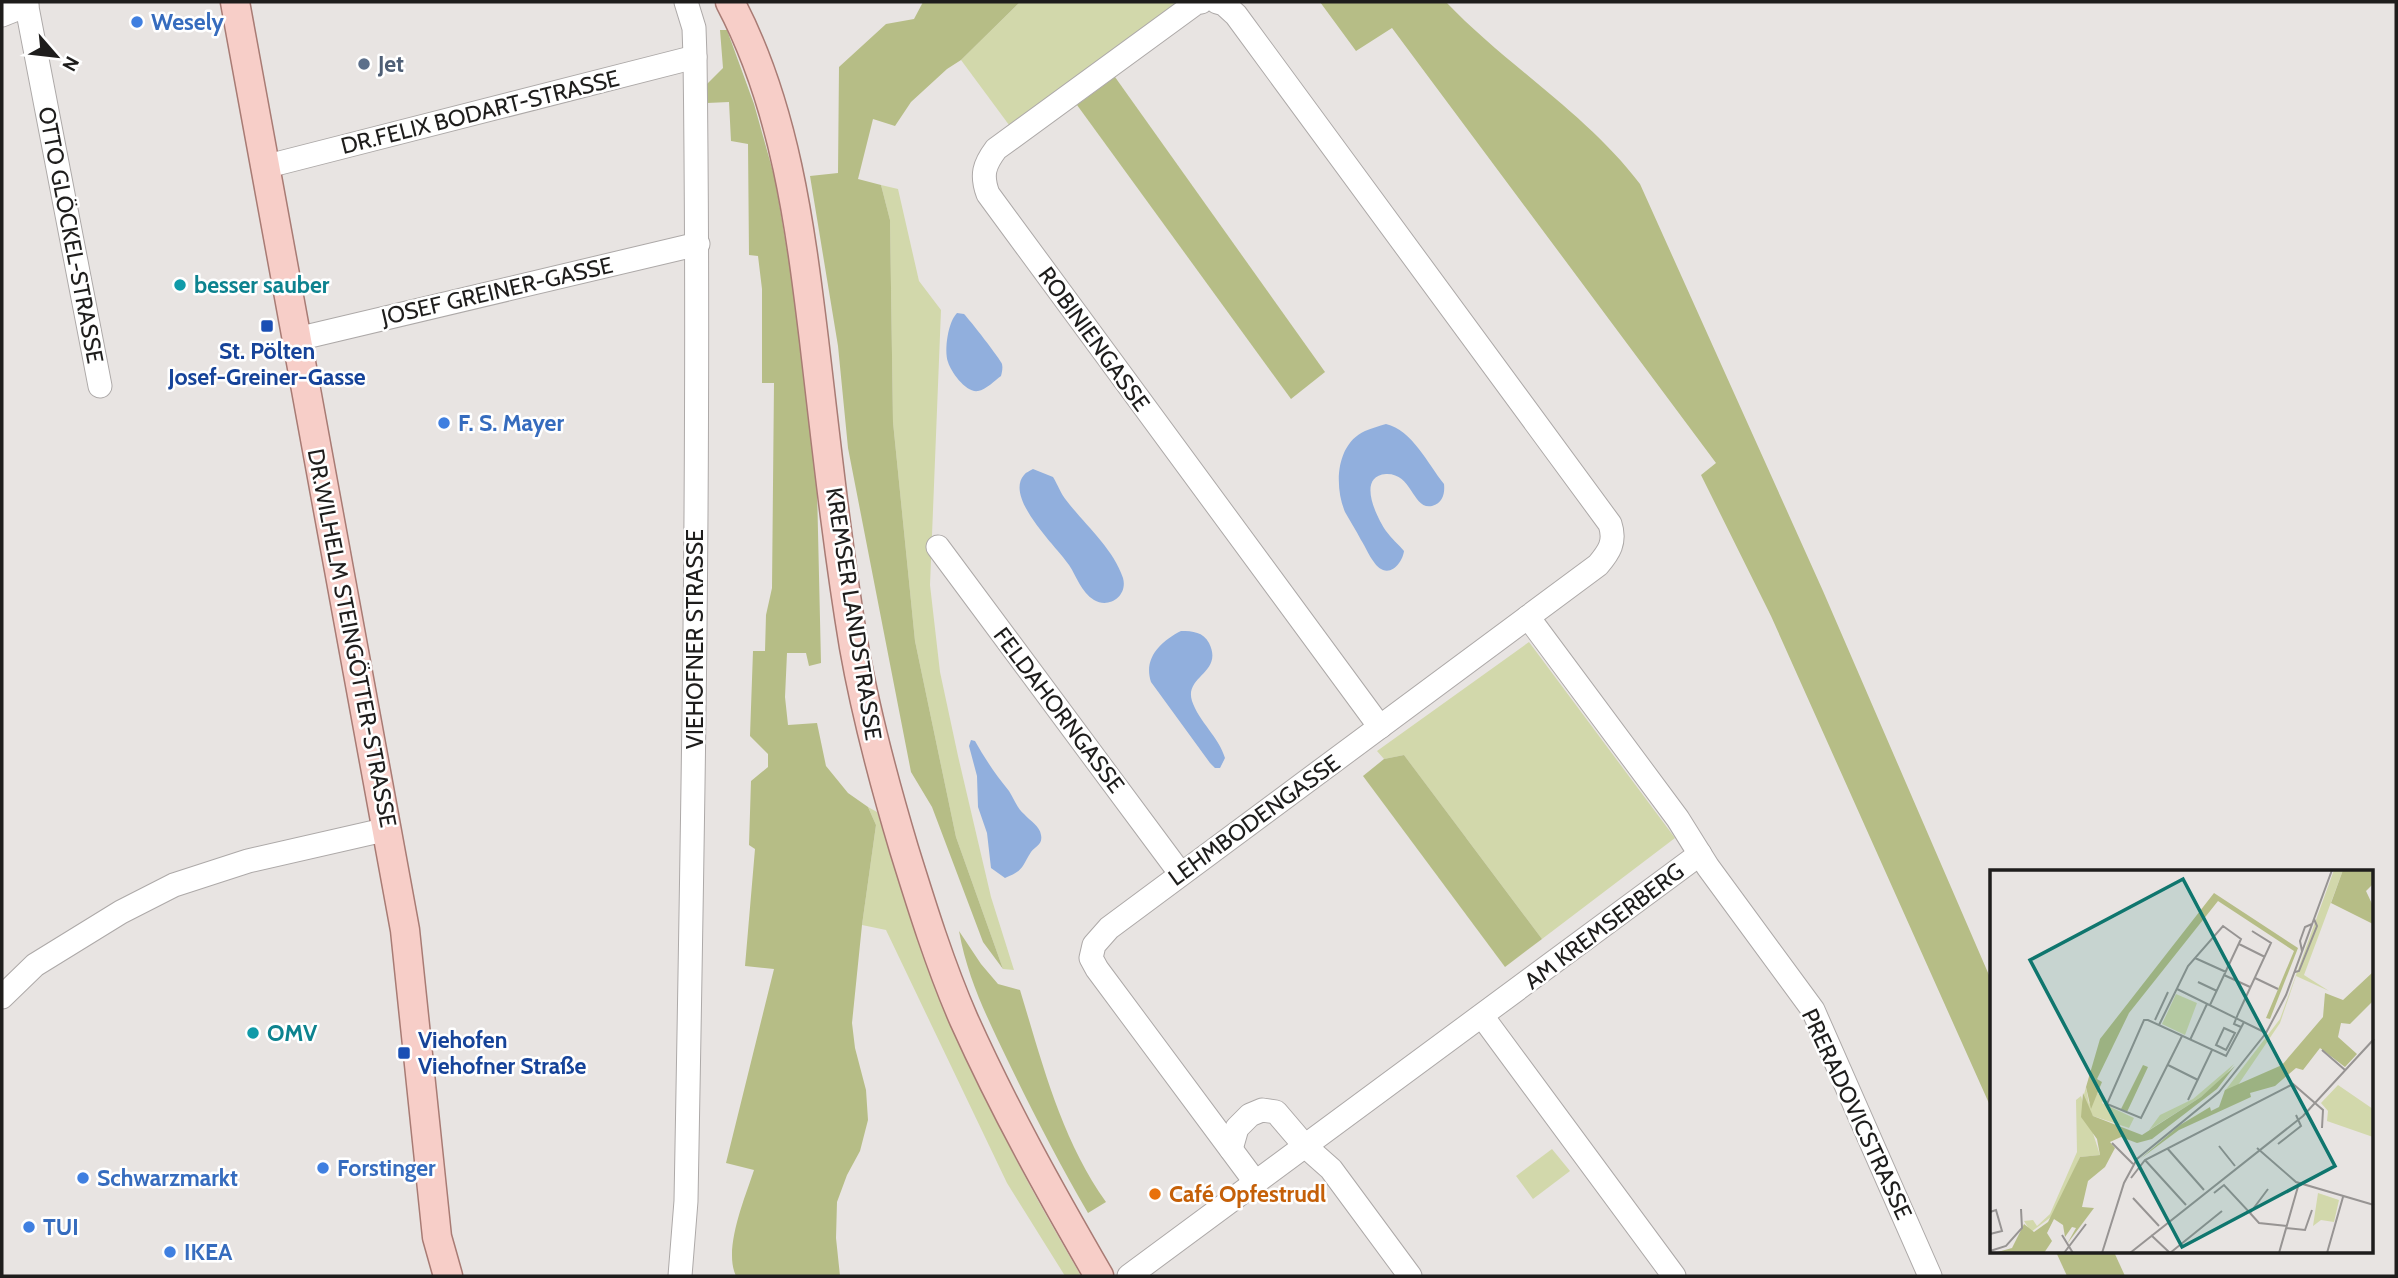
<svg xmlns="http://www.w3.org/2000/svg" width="2398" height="1278" font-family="Cabin,sans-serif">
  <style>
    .green { fill: #d2d8ab }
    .forest { fill: #b6bd86 }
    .water { fill: #91afdd }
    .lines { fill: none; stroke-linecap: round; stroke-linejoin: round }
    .minor-casing { stroke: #ada9a8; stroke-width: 25 }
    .major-casing { stroke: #a87b74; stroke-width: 31 }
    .minor { stroke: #fff; stroke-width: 23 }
    .major { stroke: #f7cec8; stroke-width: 28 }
    .shop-dot { fill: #3f7fe0; stroke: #fff; stroke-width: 2.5 }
    .service-dot { fill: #5c6f8a; stroke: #fff; stroke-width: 2.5 }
    .culture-dot { fill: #0f9aa8; stroke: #fff; stroke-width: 2.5 }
    .transit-dot { fill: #1a4fb4; stroke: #fff; stroke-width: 2.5 }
    .food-dot { fill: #e8710a; stroke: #fff; stroke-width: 2.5 }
    .labels { text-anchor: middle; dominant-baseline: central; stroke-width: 5; stroke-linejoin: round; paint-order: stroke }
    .shop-label { font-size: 23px; font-weight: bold; fill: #366cbe; stroke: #fff; text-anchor: start }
    .service-label { font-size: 23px; font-weight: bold; fill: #4e5e75; stroke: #fff; text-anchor: start }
    .street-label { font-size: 23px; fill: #1e1d1c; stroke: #fff }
    .culture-label { font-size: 23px; font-weight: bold; fill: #0d838f; stroke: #fff; text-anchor: start }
    .transit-label { font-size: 23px; font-weight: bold; fill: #164399; stroke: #fff }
    .food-label { font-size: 23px; font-weight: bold; fill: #c56008; stroke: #fff; text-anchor: start }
    .inset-road { fill: none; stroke: #979493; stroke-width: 2 }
    .view { fill: #0f766e; fill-opacity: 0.15; stroke: #0f766e; stroke-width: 3.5 }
    .inset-edge { fill: none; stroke: #1e1d1c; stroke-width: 3.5 }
  </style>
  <rect width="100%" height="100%" fill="#e8e4e2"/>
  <!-- green -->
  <g class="green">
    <polygon points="1020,2 1182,2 1012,129 961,60"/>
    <polygon points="881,185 898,189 919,281 941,310 930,585 940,672 958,756 991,897 1014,970 1003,969 956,837 915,641 893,422 890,220"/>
    <polygon points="1529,642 1675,838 1542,939 1404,755 1384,759 1377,751"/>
    <path d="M868,807L877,812C912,913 950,1013 993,1111C1018,1168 1050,1222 1081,1276H1065L1007,1183L886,930L862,925L876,825Z"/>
    <polygon points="1552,1149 1570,1171 1533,1199 1516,1176"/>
  </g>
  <!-- forest -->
  <g class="forest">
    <polygon points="923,2 1020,2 961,60 947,69 911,102 895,126 873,119 858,179 881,185 890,220 893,422 915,641 956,837 1003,969 983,942 932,807 911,772 848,448 838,346 810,176 838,173 839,67 886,24 914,19"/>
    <path d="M1320,2H1446C1507,66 1586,113 1640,184L1823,591L1992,982V1110L1771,616L1701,475L1716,463L1392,28L1356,51Z"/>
    <path d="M720,30H727L754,104L775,179L791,273L809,405L817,488L821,663L809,666L806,653H787L785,697L788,725L817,723L826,766L848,793L868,807L876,825L862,925L852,1023L855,1048L866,1090L868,1120L860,1151L847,1175L837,1202L836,1238L840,1276H736C723,1249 745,1198 754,1170L726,1163L774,969L745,966L755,849L749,845L751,781L768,767V754L750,736L753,651H765L766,615L772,588L774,383H762V289L758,256L749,255L748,144L731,141L729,102L707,103V84L723,68Z"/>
    <polygon points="1115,77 1325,372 1291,399 1077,105"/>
    <polygon points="1404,755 1542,939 1505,967 1363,776 1384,759"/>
    <path d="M959,931L981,964L998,984L1020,990C1042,1062 1061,1139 1106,1202L1088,1213C1059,1163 1033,1113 1008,1061C987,1017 968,980 959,931Z"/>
    <polygon points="2056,1252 2114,1252 2125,1276 2067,1276"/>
  </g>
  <!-- water -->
  <g class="water">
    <path d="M957,313L964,314C969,319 1001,360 1002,364C1003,368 1002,372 1001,376C995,380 986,390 978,391C966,393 951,372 948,362C944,350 948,322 957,313Z"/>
    <path d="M1386,424C1412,430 1428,464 1444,484C1445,493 1443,503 1432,506C1412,510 1413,473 1386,474C1356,476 1377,518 1386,531C1391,538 1399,545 1404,551C1403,560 1394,574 1383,570C1373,566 1367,549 1361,540C1356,530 1350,521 1345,512C1334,486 1336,444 1365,431C1372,428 1379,426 1386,424Z"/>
    <path d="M1033,469L1053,477C1058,485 1061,494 1066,500C1085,525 1113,548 1123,578C1128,596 1109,609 1094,600C1081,592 1077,577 1069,565C1057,547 1004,498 1024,475C1026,472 1030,471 1033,469Z"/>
    <path d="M1181,631C1193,631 1203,632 1209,643C1224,673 1184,676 1192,701C1199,722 1219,737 1225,758L1220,768H1215L1210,763L1151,682C1143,658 1161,641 1181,631Z"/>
    <path d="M971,740L975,741C985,759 996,775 1009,791C1014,799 1017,808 1024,814C1030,821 1040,826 1041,835C1043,845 1035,846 1031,852C1021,868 1024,870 1005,878L991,868L987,833L978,807L977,776L969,746Z"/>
  </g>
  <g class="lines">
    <defs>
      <g id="minor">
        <polyline points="26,2 100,386"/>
        <path d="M1201,2L1196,3L996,149C984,165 981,175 988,194L1380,727"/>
        <path d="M1217,2L1224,4L1236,15L1610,524C1616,542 1609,552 1598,565L1109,928L1094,945L1091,958L1097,969L1256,1183"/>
        <polyline points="2,15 27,5"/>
        <polyline points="264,167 695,57"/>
        <polyline points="297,339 698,244"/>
        <polyline points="938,547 1180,873"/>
        <polyline points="1528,617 1678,819 1708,867 1813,1010 1930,1276"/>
        <polyline points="2,997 35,965 121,912 174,885 248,861 388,829"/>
        <polyline points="1482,1016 1674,1276"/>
        <polyline points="1231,1149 1237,1128 1250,1115 1262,1110 1276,1112 1305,1146 1331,1169 1410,1276"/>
        <path d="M680,1276L686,1201C693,820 700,439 695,57L694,28L686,2"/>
        <polyline points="1129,1276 1700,854"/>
      </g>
      <g id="major">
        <polyline points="235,2 405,930 437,1237 448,1276"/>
        <path d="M730,2C785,106 800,225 814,340C826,442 837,545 854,647C866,715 884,782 904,849C922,907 940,965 964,1020C1004,1109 1051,1193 1099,1276"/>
      </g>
    </defs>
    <!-- minor casing -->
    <use href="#minor" class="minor-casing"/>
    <!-- major casing -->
    <use href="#major" class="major-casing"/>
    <!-- minor -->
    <use href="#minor" class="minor"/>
    <!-- major -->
    <use href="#major" class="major"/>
  </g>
  <!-- markers -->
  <g class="shop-dot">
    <circle cx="137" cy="22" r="7"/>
    <circle cx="444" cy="423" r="7"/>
    <circle cx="323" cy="1168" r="7"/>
    <circle cx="83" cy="1178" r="7"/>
    <circle cx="29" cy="1227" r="7"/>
    <circle cx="170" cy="1252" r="7"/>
  </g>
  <circle class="service-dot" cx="364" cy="64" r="7"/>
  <g class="culture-dot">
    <circle cx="180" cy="285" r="7"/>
    <circle cx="253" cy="1033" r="7"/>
  </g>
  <g class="transit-dot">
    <rect x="260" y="319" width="14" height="14" rx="3.5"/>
    <rect x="397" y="1046" width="14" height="14" rx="3.5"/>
  </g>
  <circle class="food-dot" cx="1155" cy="1194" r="7"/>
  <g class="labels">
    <!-- shop labels -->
    <g class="shop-label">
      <text x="151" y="22">Wesely</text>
      <text x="458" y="423">F. S. Mayer</text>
      <text x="337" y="1168">Forstinger</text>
      <text x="97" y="1178">Schwarzmarkt</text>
      <text x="43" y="1227">TUI</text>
      <text x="184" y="1252">IKEA</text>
    </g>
    <!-- service labels -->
    <g class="service-label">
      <text x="378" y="64">Jet</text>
    </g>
    <!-- street labels -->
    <g class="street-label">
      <text transform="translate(480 112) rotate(-14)">DR.FELIX BODART-STRASSE</text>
      <text transform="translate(71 235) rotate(79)">OTTO GLÖCKEL-STRASSE</text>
      <text transform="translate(497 291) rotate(-13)">JOSEF GREINER-GASSE</text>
      <text transform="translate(1094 339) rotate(54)">ROBINIENGASSE</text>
      <text transform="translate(854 614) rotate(81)">KREMSER LANDSTRASSE</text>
      <text transform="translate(352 638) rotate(79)">DR.WILHELM STEINGÖTTER-STRASSE</text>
      <text transform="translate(695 639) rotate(-90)">VIEHOFNER STRASSE</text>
      <text transform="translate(1059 710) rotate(53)">FELDAHORNGASSE</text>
      <text transform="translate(1254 820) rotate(-36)">LEHMBODENGASSE</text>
      <text transform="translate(1604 926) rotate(-37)">AM KREMSERBERG</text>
      <text transform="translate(1857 1114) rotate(65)">PRERADOVICSTRASSE</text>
    </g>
    <!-- culture labels -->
    <g class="culture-label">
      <text x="194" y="285">besser sauber</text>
      <text x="267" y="1033">OMV</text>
    </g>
    <!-- transit labels -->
    <g class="transit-label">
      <text x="267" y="351">St. Pölten<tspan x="267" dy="26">Josef-Greiner-Gasse</tspan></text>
      <text x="418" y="1040" text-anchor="start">Viehofen<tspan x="418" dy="26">Viehofner Straße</tspan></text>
    </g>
    <!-- food labels -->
    <g class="food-label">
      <text x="1169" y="1194">Café Opfestrudl</text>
    </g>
  </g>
  <!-- overview -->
  <g transform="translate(1990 870)">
    <rect width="383" height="383" fill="#e8e4e2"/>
    <path d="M344,0H353L314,105L339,121L306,106L290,153L248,215L234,222L290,149ZM186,124L207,133L195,165L172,154ZM244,194L232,210L211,227L159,260L170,245L203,229ZM348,215L383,239V267L337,251L338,241L331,233ZM96,217L99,234L107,223L115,227L112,233L144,248L139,258L103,246L93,228ZM91,226L110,285L90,287L65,344L41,362L34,351L43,350L47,356L60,344L87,282L86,230ZM328,323L349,330L344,352L331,350L323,356Z" fill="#d2d8ab"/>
    <path d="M353,0H383V14L376,21L383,36V54L341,33ZM224,23L308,78L280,149L276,148L304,81L228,31L139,143L107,209L112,212L101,239L96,217L110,169ZM383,102V131L360,154L351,153L348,167L367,184L355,197L330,178L313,200L306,198L285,216L260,223L261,227L189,260L150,289L190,255L220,237L221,241L229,237L235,220L292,195L333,147L335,123L353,130ZM153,195L158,197L137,242L131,239ZM245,196L227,219L162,269L147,273L131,267L120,272L125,278L115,297L98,311L92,337L104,338L77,374L86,358L82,357L75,367L73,355L64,349L57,363L62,371L54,383H4L22,378L34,354L44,362L58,352L90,287L110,285L107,269L91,247L93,223L103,246L152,265L211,227Z" fill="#b6bd86"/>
    <path class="inset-road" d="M249,74L275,87M312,81L310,71L315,57L322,54M205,88L236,102M305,102L309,101L327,56L324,49M234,105L260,117M265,108L288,119M208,112L227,121M187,119L276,163M165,150L178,122M169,155L198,96L233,56L251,69L220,135M251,157L244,154L248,144L281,73L262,61M234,158L245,163L236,180L226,175ZM192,166L151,248L117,234L154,150H158L236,186L254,152M200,170L217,134M332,180L355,200M178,195L208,210M198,230L222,180M122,273L143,294M288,274L311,256L306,245M229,276L245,296M177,278L214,320M267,278L306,312L384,335M155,290L196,335M141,308L155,290L303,214L333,240L332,258M224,323L234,315L260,343L278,319M143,328L169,356M0,342L6,340L12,361L0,364M260,343L269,353L297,356M296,358L315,360L322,340M72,365L83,383M161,365L180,383M0,381L16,376L32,358L31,339M74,383L96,354M112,383L134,313L147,289L229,222L276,163L296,125L342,0M140,383L313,246L384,169M180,383L232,341M289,383L309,313M337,383L353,327"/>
    <path class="view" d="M193,9L345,296L192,377L40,90Z"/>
    <rect width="383" height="383" class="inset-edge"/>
  </g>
  <!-- border -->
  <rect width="2398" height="1278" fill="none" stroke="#1e1d1c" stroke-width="7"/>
  <!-- north arrow -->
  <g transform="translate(56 56) rotate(118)" stroke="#ffffff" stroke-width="5" paint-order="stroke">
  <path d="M0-5L12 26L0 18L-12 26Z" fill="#1e1d1c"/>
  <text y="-10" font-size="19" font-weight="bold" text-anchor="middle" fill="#1e1d1c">N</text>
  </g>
</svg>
